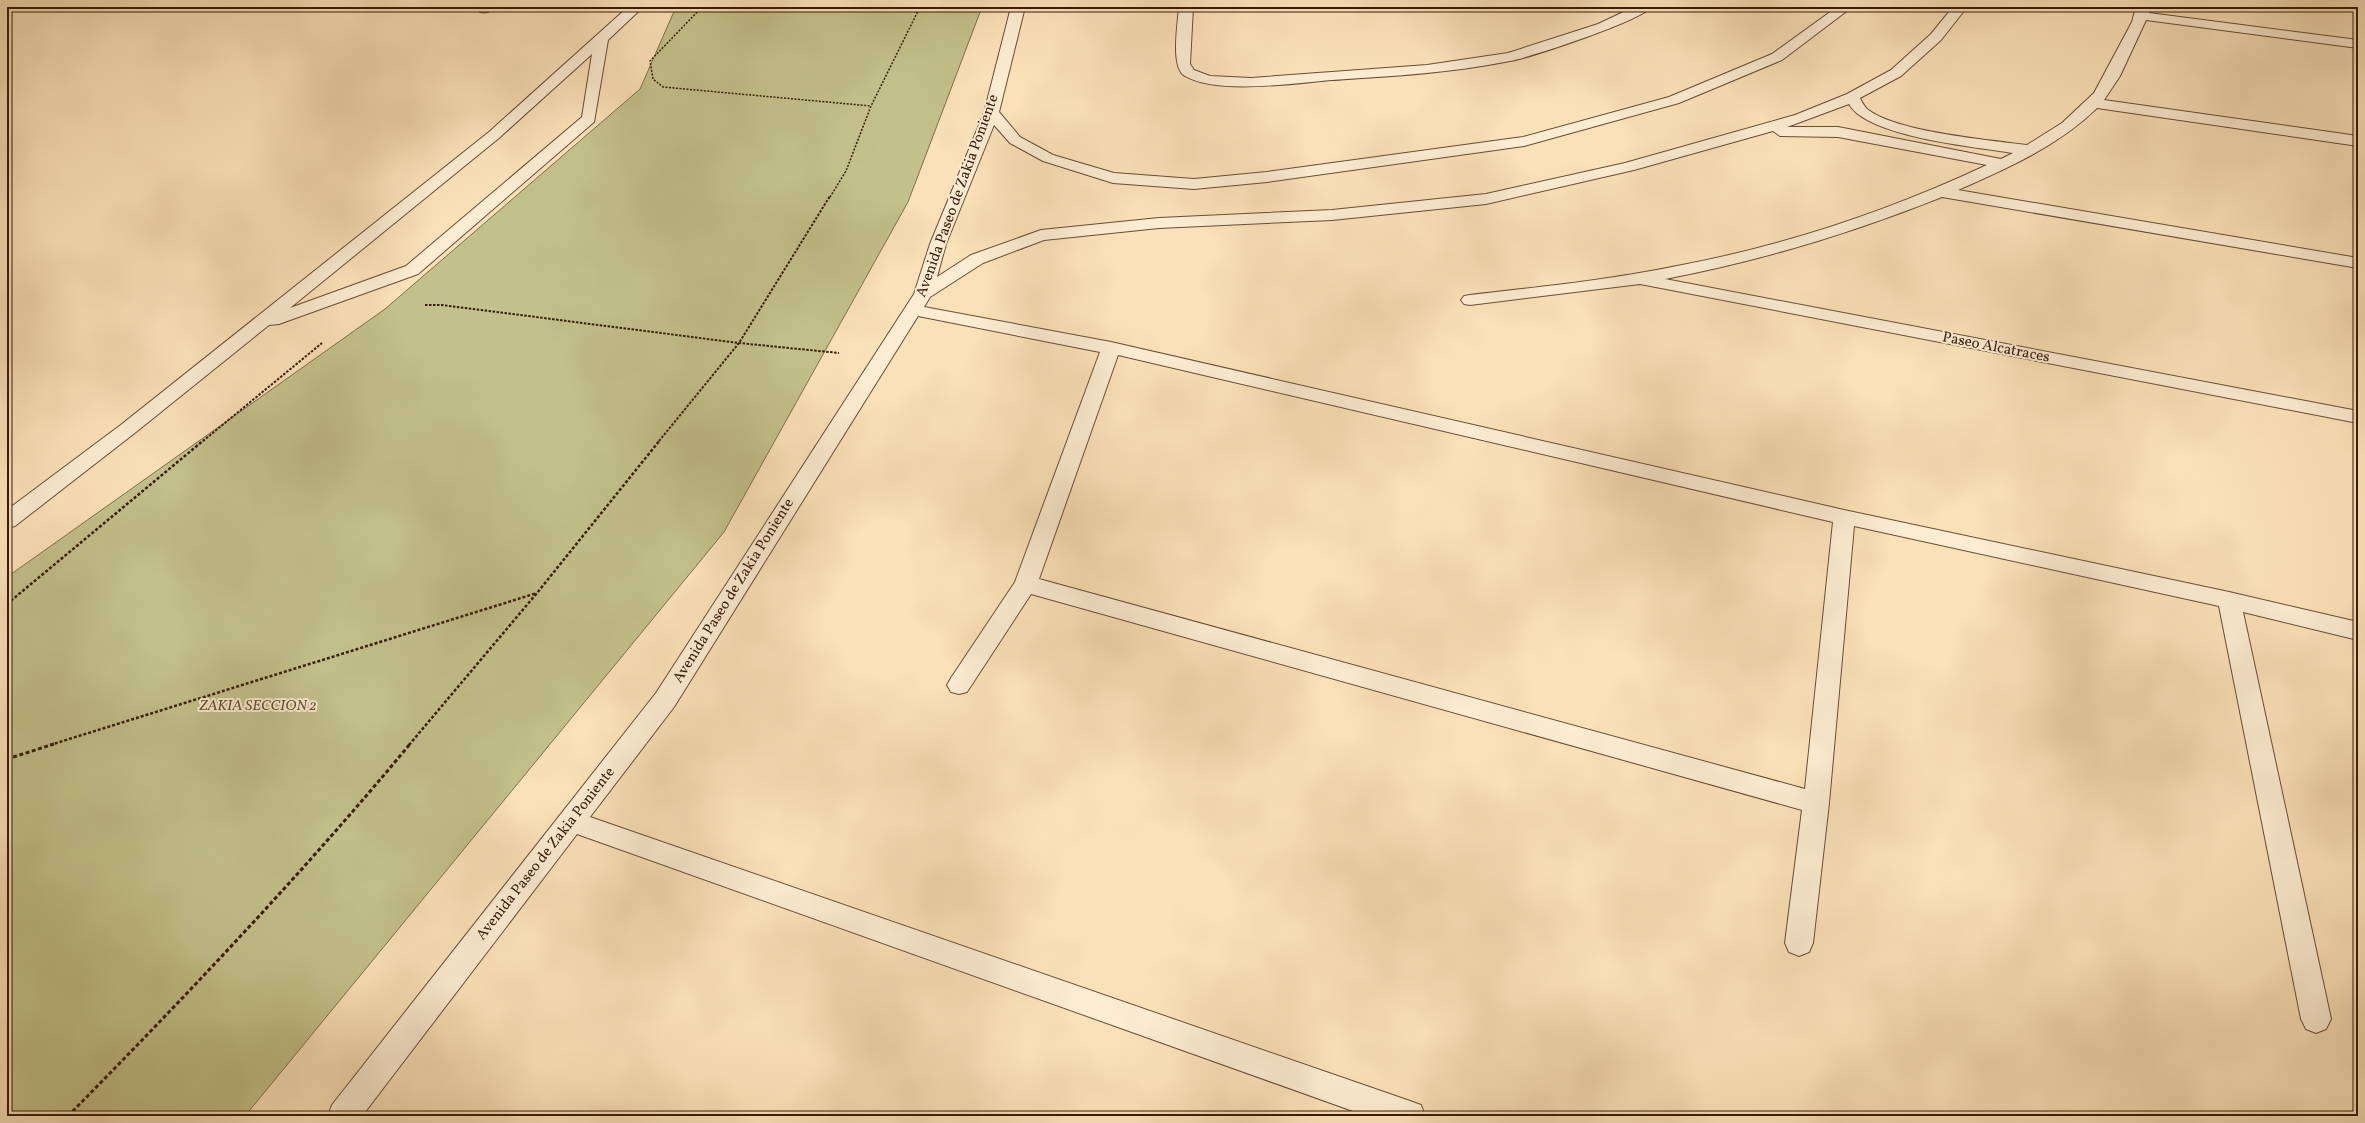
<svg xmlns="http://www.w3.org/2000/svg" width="2365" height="1123" font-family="Vollkorn,serif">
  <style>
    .green { fill: #c3c18b; stroke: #7d6e4b }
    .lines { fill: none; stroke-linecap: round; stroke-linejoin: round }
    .minor-casing { stroke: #684c36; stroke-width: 2 }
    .path-far3 { stroke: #371a0b; stroke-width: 1.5; stroke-dasharray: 2 1.5; stroke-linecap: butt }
    .path-far2 { stroke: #371a0b; stroke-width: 2; stroke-dasharray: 2.5 1.5; stroke-linecap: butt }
    .path-far1 { stroke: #371a0b; stroke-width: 2.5; stroke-dasharray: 3 2; stroke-linecap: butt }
    .path { stroke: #371a0b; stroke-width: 3; stroke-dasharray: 4 2.5; stroke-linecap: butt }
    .minor { fill: #fcecd1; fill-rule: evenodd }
    .labels { text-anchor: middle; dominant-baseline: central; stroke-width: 4; stroke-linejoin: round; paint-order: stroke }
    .street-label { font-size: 15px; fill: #371a0b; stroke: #fcecd1 }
    .park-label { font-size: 15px; font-style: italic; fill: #614c31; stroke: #fcecd1 }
  </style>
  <rect width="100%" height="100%" fill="#fbe1b8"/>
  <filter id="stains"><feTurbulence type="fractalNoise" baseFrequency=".005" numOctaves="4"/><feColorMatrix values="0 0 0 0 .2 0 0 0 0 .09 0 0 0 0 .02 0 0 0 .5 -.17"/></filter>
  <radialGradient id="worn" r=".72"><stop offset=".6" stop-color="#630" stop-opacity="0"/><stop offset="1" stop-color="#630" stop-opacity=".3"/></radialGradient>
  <!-- green -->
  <polygon class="green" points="676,7 982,7 908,202 724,532 245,1116 7,1116 7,577 385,309 640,89"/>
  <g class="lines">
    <defs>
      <g id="minor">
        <path d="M480,7H494C490,12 487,13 480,12Z"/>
        <path d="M628,7H643L608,40L594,122L418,274L279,324L269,325L136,432L15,526L7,528V510L122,424L489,132ZM592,54L582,117L406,266L290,308L499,138Z"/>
        <path d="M1011,7H1025L999,112L1020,137L1053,155L1114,173L1194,179L1267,172L1523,137L1669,97L1772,54L1837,7H1852L1782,60L1679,103L1524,146L1267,182L1194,189L1113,183L1043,161L1010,143L994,125L946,244L937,277L971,255L1041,230L1159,218L1332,210L1486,194L1625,163L1795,115L1847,94L1891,70L1931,34L1953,7H1967L1941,40L1901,76L1860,98C1862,102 1864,106 1867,109C1896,132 1988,140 2027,145L2062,123L2094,93L2132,22L2136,7H2150L2149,13L2358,40V48L2146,20L2120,76L2104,100L2358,136V146L2097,108C2058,146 2008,168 1958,190L2358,258V268L1942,197C1852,233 1760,261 1665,279L2358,411V423L1640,284L1470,305L1464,304L1461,300L1464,296L1470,295C1539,287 1609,280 1677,266C1784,246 1889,211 1987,165L1838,137L1780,136L1773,131L1634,170L1486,204L1332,220L1159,228L1044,240L983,263L930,297L924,307L1111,342L1844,510L2229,592L2358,622V640L2243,612L2331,1019L2326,1029L2316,1033L2306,1029L2301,1019L2219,606L1854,526L1829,803L1813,943L1809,952L1799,956L1789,952L1785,943L1802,810L1031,594L967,692L959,694L951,692L947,685L951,678L1015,582L1100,352L918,316L674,707L590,817L1410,1101L1421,1105L1425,1116H1367L577,834L362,1116H328L332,1105L656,693L914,294L930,244L984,113ZM1849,104C1867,137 1976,147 2013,153L2001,159L1838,127H1787ZM1118,355L1833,522L1805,789L1039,579Z"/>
        <path d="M1179,7H1193L1190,64L1194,70L1210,76L1251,78L1427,65L1508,53L1598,24L1634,7H1651C1641,21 1531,57 1510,61C1451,73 1392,76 1332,80C1295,83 1217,95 1185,76C1170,68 1178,23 1179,7Z"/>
      </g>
    </defs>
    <!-- minor casing -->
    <use href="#minor" class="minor-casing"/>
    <!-- path-far3 -->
    <g class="path-far3">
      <polyline points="702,7 650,61 653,79 663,87 871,106"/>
      <polyline points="830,197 846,171 871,106 920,7"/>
    </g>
    <!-- path-far2 -->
    <g class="path-far2">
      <polyline points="425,305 442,305 739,343 839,353"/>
      <polyline points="203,441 322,343"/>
      <polyline points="659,441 739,343 830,196"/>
    </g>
    <!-- path-far1 -->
    <g class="path-far1">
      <polyline points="7,604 204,440"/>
      <polyline points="50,745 537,593"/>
      <polyline points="409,745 537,593 660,440"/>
    </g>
    <!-- path -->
    <g class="path">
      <polyline points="7,759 54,744"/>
      <path d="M68,1116C186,996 302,874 410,744"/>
    </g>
    <!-- minor -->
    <use href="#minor" class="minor"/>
  </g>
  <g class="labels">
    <!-- street labels -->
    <g class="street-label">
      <text transform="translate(958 196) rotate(-70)">Avenida Paseo de Zakia Poniente</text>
      <text transform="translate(1996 348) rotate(11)">Paseo Alcatraces</text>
      <text transform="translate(734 591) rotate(-58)">Avenida Paseo de Zakia Poniente</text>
      <text transform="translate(546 854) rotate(-52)">Avenida Paseo de Zakia Poniente</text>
    </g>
    <!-- park labels -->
    <g class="park-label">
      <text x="258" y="706">ZAKIA SECCION 2</text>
    </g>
  </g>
  <!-- margin -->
  <rect width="2365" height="1123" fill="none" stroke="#fbe1b8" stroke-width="24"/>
  <rect x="8" y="8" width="2349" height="1107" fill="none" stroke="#371a0b" stroke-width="2"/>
  <rect x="12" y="12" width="2341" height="1099" fill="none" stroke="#371a0b"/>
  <rect width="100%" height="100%" filter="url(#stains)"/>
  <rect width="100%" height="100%" fill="url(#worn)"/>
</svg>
